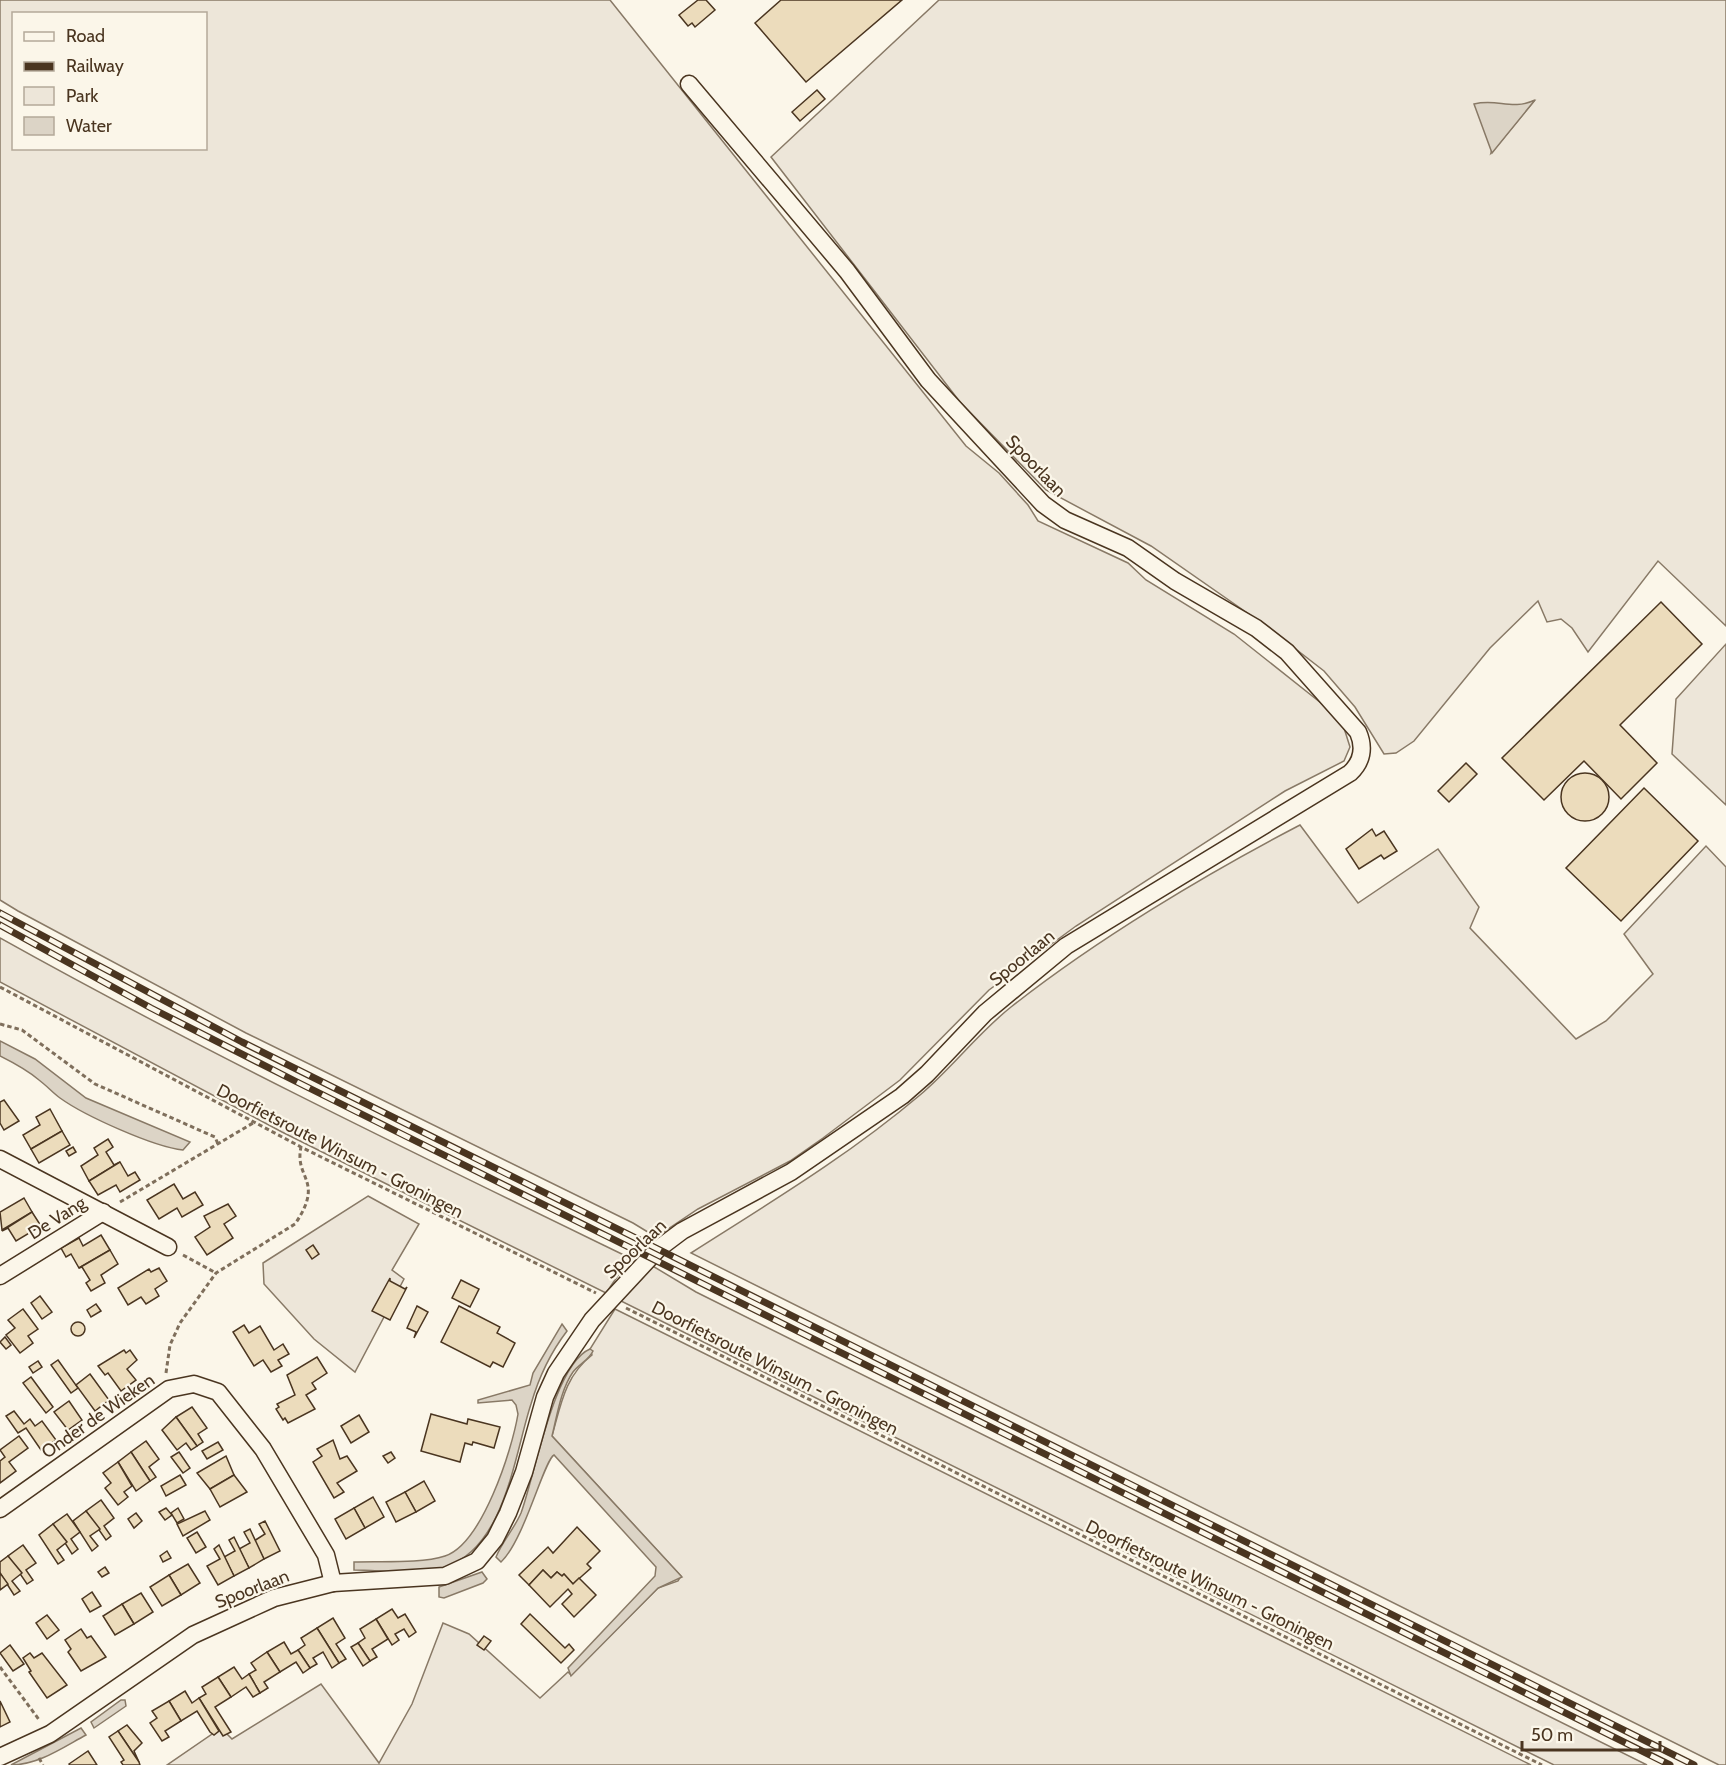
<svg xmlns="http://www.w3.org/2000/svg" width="1726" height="1765" font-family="Cabin,sans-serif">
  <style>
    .green { fill: #ede6d9; stroke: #887966; stroke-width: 1.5; fill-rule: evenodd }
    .water { fill: #dcd4c6; stroke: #887966; stroke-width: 1.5 }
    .building { fill: #ecdcbc; stroke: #4a3520; stroke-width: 1.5 }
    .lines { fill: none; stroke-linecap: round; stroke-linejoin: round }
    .minor-casing { stroke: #4a3520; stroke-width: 19 }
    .path { stroke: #7f6f5c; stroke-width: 3; stroke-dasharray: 4.5 3; stroke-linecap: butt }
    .minor { stroke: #fbf6e9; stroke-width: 16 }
    .rail-casing { stroke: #4a3520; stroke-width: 7 }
    .rail { stroke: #fbf6e9; stroke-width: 4.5; stroke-dasharray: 14; stroke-linecap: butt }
    .labels { text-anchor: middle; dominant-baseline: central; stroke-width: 4.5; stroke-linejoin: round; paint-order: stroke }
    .street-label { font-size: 18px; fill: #4a3520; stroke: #fbf6e9 }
  </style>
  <rect width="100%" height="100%" fill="#fbf6e9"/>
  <!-- green -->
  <g class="green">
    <path d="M0,0H610L966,446L999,473L1028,505L1038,521L1128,563L1146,580L1234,634L1321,703L1344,728L1350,747L1344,761L1285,791L1076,926L989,990L900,1080L823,1138L790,1161L698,1209L656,1237L633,1223L246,1033L18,911L0,900ZM14,14H206V148H14Z"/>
    <path d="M939,0H1726V626L1658,561L1588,652L1572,628L1561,619L1547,622L1538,601L1490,648L1414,741L1396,753L1384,754L1355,707L1324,671L1266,626L1151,546L1046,490L960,402L771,157ZM1534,101L1492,152L1491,153L1504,105L1521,106Z"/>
    <polygon points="1726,644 1726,805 1672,754 1676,699"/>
    <path d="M1300,825L1358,903L1438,849L1479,907L1470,928L1576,1039L1606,1021L1653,974L1624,934L1706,846L1726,867V1765H1719L691,1253C771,1202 848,1156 920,1095C952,1068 978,1033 1011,1007C1096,940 1204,875 1300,825Z"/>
    <path d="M0,938C206,1053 418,1155 630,1258L606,1293L282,1132L0,982Z"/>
    <polygon points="368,1196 419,1224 392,1270 404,1279 355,1372 314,1339 264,1284 263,1263"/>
    <polygon points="651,1265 696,1292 1647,1765 1554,1765 619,1300"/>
    <path d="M615,1309L1531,1765H167L221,1728L232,1739L321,1684L379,1763L412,1704L443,1623L469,1634L540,1698L568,1672L571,1675L658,1588L678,1581L681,1576L552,1436C561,1404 565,1376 592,1355L590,1349Z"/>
  </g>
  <!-- water -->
  <g class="water">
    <path d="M1535,100L1492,153L1474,104C1498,98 1511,111 1535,100Z"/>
    <path d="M0,1041L35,1059L86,1098L190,1142L183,1150C154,1147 85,1116 60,1098C53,1093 47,1086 39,1080C27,1070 14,1063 0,1056Z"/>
    <path d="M562,1324L567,1331C551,1352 538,1380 531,1404C514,1456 505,1548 445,1567C418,1576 382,1570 354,1570V1562C381,1561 421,1564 445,1556C482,1544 512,1450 518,1414L516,1405L512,1400L478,1403V1400L530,1385L533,1373Z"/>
    <path d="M590,1349L593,1351C589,1360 579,1364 573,1372C561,1389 557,1416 552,1436L682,1577L658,1588L571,1676L568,1668L655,1576L656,1567L554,1455C544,1460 524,1541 501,1562L496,1557C502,1542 514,1529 521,1513C535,1475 554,1364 590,1349Z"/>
    <polygon points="482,1572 487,1579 483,1583 444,1598 439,1597 439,1587"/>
    <polygon points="121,1700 125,1700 126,1706 94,1728 91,1722"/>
    <path d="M81,1728L86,1735C62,1748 38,1765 11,1765Z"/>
  </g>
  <!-- building -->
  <g class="building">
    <polygon points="698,0 706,0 715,10 695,27 692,23 688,26 679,15"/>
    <polygon points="781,0 902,0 806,82 755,23"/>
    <polygon points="817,90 825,99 800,121 792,112"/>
    <polygon points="1661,602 1702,644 1620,725 1657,763 1621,799 1584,761 1544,800 1502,758"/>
    <polygon points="1466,763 1477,774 1449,802 1438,791"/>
    <circle cx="1585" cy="797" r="24"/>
    <polygon points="1644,788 1698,841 1621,921 1566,868"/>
    <polygon points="1372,829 1376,836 1384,831 1397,851 1384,859 1381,855 1359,869 1346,849"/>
    <polygon points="4,1100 19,1121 4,1130 0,1123 0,1102"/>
    <polygon points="50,1109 62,1131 31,1149 23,1135 40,1125 36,1117"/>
    <polygon points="62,1131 70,1145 39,1163 31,1149"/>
    <polygon points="108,1139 113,1147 106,1152 114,1165 120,1162 89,1181 81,1166 98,1155 94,1148"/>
    <polygon points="73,1147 76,1152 69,1156 66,1151"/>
    <polygon points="120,1162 128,1176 135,1172 140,1180 120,1192 116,1185 98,1195 89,1181"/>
    <polygon points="174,1184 183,1199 195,1192 203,1205 182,1217 177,1208 159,1219 147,1200"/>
    <polygon points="24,1198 32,1212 2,1230 0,1212"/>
    <polygon points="228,1204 236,1216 224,1224 233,1238 207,1255 195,1237 210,1227 204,1216"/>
    <polygon points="32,1212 41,1226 16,1241 8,1228 2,1231"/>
    <polygon points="101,1235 110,1250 79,1268 71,1254 66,1257 61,1248 79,1238 83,1246"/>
    <polygon points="313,1245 319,1254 312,1259 306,1250"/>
    <polygon points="110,1250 118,1264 101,1275 105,1283 91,1291 86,1283 90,1280 82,1267 79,1268"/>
    <polygon points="159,1268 167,1281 155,1289 159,1296 146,1304 141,1297 128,1305 118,1288 149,1269 151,1272"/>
    <polygon points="390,1278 390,1281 405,1289 407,1287 390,1320 372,1311"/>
    <polygon points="461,1280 479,1289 470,1307 452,1298"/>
    <polygon points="40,1296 52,1312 42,1319 31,1303"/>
    <polygon points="96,1304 101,1311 91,1317 87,1310"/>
    <polygon points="417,1306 428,1312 414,1338 416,1332 407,1328"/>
    <polygon points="459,1306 500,1327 497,1333 515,1343 503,1367 493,1362 490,1367 441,1342"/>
    <polygon points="23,1309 38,1329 28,1336 33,1343 20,1353 6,1335 15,1328 8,1320"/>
    <circle cx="78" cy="1329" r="7"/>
    <polygon points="244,1325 249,1333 260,1326 274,1350 283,1344 289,1354 278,1360 282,1366 271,1372 263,1360 254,1366 233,1332"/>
    <polygon points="5,1337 11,1345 6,1349 0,1342"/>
    <polygon points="124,1350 126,1353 130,1350 137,1360 127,1369 136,1380 121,1391 108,1373 105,1375 98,1366"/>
    <polygon points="317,1357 327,1373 312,1383 316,1389 306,1395 315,1409 288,1423 285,1418 283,1420 276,1409 279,1407 277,1404 295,1395 287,1375"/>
    <polygon points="58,1360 78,1388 71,1393 51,1365"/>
    <polygon points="38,1361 42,1367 33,1373 29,1367"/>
    <polygon points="90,1374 109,1400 95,1411 76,1385"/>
    <polygon points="31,1377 53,1407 46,1413 23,1383"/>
    <polygon points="69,1401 82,1420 68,1430 54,1412"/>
    <polygon points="192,1407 207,1428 198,1434 203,1442 197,1446 176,1417"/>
    <polygon points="14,1411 24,1424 30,1419 35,1426 42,1421 56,1440 41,1450 26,1428 18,1433 6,1416"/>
    <polygon points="431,1414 467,1424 468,1419 500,1427 494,1448 473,1442 472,1445 465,1443 460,1462 421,1451"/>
    <polygon points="359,1415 369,1432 351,1443 341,1426"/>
    <polygon points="176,1417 197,1446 191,1450 186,1443 177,1450 162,1430"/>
    <polygon points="19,1436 28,1448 9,1462 16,1471 0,1483 0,1461 5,1457 0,1450"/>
    <polygon points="333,1440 340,1459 347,1456 357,1471 337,1483 344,1492 334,1498 313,1462 322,1456 317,1449"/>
    <polygon points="146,1441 159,1459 149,1467 156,1477 150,1481 131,1452"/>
    <polygon points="218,1442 223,1450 207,1459 202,1451"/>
    <polygon points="131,1452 150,1481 136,1491 118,1462"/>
    <polygon points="179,1452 190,1468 183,1473 171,1457"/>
    <polygon points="391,1452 395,1458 388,1463 383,1456"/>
    <polygon points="226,1456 234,1475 210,1489 197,1473"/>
    <polygon points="118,1462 132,1486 124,1492 128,1497 118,1505 105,1488 111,1483 103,1473"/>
    <polygon points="180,1475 186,1485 166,1496 161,1486"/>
    <polygon points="234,1475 247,1492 220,1507 210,1489"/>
    <polygon points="424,1481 435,1501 416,1512 405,1492"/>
    <polygon points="405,1492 416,1512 396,1522 386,1502"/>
    <polygon points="373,1497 384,1517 365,1528 354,1508"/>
    <polygon points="101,1500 114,1518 104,1526 111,1536 106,1540 86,1511"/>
    <polygon points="166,1508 172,1515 165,1520 159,1512"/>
    <polygon points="178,1508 184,1519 177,1523 171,1513"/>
    <polygon points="354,1508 365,1528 346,1539 335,1519"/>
    <polygon points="86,1511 100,1529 90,1536 98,1546 92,1551 73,1521"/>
    <polygon points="205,1511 210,1520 183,1536 177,1524"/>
    <polygon points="136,1513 142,1521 134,1528 128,1519"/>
    <polygon points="67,1514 80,1532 71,1539 78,1549 72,1554 53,1524"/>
    <polygon points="265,1521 280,1551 264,1559 254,1541 265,1534 259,1524"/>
    <polygon points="53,1524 67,1542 57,1550 64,1560 58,1564 39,1535"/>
    <polygon points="577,1527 600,1551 587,1564 591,1568 573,1584 564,1574 562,1576 557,1572 551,1578 543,1570 529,1585 519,1575 548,1547 553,1553"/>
    <polygon points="250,1529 264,1559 249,1568 239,1549 250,1543 244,1532"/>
    <polygon points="197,1532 206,1547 196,1553 187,1538"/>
    <polygon points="234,1537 249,1568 234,1576 224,1557 235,1551 229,1540"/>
    <polygon points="23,1545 36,1563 26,1570 33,1580 27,1584 8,1556"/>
    <polygon points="219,1545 234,1576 218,1585 207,1566 220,1559 214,1549"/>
    <polygon points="167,1551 171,1558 163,1562 160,1556"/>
    <polygon points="8,1556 22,1573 12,1581 20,1591 14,1595 0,1573 0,1562"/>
    <polygon points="188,1564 200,1583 181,1595 169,1575"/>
    <polygon points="105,1567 109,1573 102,1577 98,1572"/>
    <polygon points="543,1570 551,1578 557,1572 562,1576 564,1574 573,1584 579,1578 596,1595 574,1617 562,1604 572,1594 568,1589 550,1607 529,1585"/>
    <polygon points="0,1573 8,1584 0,1590"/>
    <polygon points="169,1575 181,1595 162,1606 150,1587"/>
    <polygon points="92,1592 101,1606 90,1612 82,1599"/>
    <polygon points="141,1593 153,1612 134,1624 122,1604"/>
    <polygon points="122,1604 134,1624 115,1635 103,1616"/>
    <polygon points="392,1609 398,1618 405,1614 416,1632 409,1637 404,1629 395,1634 399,1640 392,1645 376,1619"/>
    <polygon points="530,1614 565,1648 569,1644 574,1650 561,1663 521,1624"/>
    <polygon points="47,1615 59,1630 47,1639 36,1623"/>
    <polygon points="333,1618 345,1638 336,1644 346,1659 339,1663 317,1628"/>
    <polygon points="376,1619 388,1639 372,1649 377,1657 370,1661 358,1643 365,1638 360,1629"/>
    <polygon points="317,1628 339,1663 332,1668 323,1652 313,1658 317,1664 310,1668 298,1650 305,1645 301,1638"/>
    <polygon points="81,1629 87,1638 91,1636 106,1657 81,1671 68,1652 71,1649 65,1640"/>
    <polygon points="484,1636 491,1641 484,1650 477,1645"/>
    <polygon points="284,1642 291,1654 298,1650 310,1668 303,1673 296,1662 280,1672 267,1652"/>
    <polygon points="358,1643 370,1661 363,1666 351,1647"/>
    <polygon points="10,1645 24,1664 13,1671 0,1653"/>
    <polygon points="267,1652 280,1672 264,1682 268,1688 260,1693 249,1674 256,1670 251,1663"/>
    <polygon points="30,1653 34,1658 42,1653 67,1685 47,1698 29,1672 31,1671 23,1658"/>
    <polygon points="234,1667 242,1679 249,1674 260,1693 253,1697 246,1687 231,1697 218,1677"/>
    <polygon points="218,1677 231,1697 215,1707 231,1732 223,1736 199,1698 206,1694 202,1687"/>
    <polygon points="185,1691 192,1703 199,1698 219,1731 214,1735 210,1732 197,1711 181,1721 169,1701"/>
    <polygon points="0,1701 10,1722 0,1727"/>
    <polygon points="169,1701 181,1721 165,1731 169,1737 162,1741 150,1723 157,1718 152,1711"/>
    <polygon points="127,1725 142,1743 134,1751 139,1762 118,1731"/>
    <polygon points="118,1731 139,1762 140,1765 123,1765 121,1762 124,1760 109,1737"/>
    <polygon points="88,1751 97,1765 70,1765 69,1764"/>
  </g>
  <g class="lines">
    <defs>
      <g id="minor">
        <polyline points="0,1159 168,1247"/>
        <polyline points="0,1276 103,1212"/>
        <polyline points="0,1509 169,1389 194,1384 218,1392 263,1449 326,1555 333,1583"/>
        <path d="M0,1757L50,1734L193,1635L274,1598L333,1583L445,1576L477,1561L495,1539L508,1513L524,1472L545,1397L556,1373L592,1320L658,1249L682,1231L791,1172L902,1096L927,1074L985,1013L1066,946L1350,773C1362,762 1365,748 1358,732L1287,652L1256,628L1175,581L1128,548L1065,520L1043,504L928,380L847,271L689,84"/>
      </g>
    </defs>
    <!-- minor casing -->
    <use href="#minor" class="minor-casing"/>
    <!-- path -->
    <g class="path">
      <polyline points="0,987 301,1147 596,1293"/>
      <polyline points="0,1024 22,1030 95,1084 215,1137 218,1144"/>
      <polyline points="120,1202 253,1123"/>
      <polyline points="183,1255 216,1273"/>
      <polyline points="626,1308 1542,1765"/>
      <path d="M166,1373L170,1345L180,1323L216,1273L295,1224C325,1180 294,1179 301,1147"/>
      <polyline points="0,1667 40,1721"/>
      <polyline points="39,1758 43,1765"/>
    </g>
    <!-- minor -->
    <use href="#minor" class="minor"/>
    <defs>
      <g id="rail">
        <polyline points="0,913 242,1042 1694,1765"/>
        <polyline points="0,925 151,1008 295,1081 1670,1765"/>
      </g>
    </defs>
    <!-- rail casing -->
    <use href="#rail" class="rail-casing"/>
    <!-- rail -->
    <use href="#rail" class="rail"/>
  </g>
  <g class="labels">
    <!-- street labels -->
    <g class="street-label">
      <text transform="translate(1036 466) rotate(46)">Spoorlaan</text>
      <text transform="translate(1022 958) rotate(-39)">Spoorlaan</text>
      <text transform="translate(340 1151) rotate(27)">Doorfietsroute Winsum - Groningen</text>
      <text transform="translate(57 1218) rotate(-32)">De Vang</text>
      <text transform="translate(635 1249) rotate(-43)">Spoorlaan</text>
      <text transform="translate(775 1368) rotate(27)">Doorfietsroute Winsum - Groningen</text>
      <text transform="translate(98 1416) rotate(-35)">Onder de Wieken</text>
      <text transform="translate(1210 1585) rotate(26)">Doorfietsroute Winsum - Groningen</text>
      <text transform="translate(252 1589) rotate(-21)">Spoorlaan</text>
    </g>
  </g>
  <!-- legend -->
  <rect x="12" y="12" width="195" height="138" fill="#fbf6e9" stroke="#b4a999" stroke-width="1.5"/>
  <rect x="24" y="32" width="30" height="9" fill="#fbf6e9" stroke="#b4a999" stroke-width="1.5"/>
  <text x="66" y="42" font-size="18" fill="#4a3520">Road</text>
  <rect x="24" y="62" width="30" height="9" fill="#4a3520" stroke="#b4a999" stroke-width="1.5"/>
  <text x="66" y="72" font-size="18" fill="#4a3520">Railway</text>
  <rect x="24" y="87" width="30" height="18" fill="#ede6d9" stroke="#b4a999" stroke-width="1.5"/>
  <text x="66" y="102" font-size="18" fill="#4a3520">Park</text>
  <rect x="24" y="117" width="30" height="18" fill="#dcd4c6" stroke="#b4a999" stroke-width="1.5"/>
  <text x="66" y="132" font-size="18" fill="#4a3520">Water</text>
  <!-- scale -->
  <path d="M1522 1741v9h138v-9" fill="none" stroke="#4a3520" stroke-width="3"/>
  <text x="1531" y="1741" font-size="18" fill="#4a3520" stroke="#fbf6e9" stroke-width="4.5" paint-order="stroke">50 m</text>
</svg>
